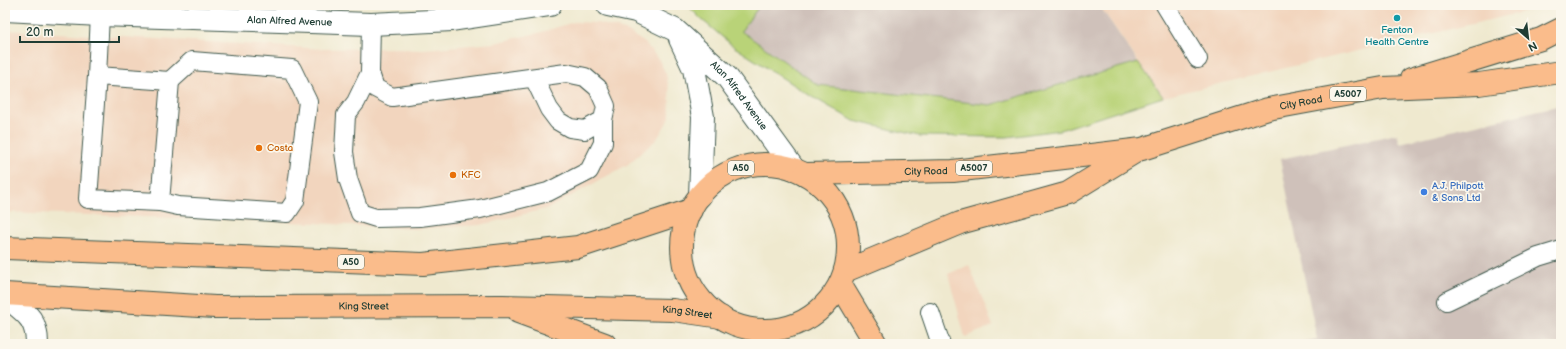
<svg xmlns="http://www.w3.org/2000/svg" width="1566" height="349" font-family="'Balsamiq Sans',sans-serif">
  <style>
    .built { fill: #f2d5be }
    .industrial { fill: #cfc1ba }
    .green { fill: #b9d378; stroke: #6c8856 }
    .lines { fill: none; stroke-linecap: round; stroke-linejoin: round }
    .service-casing { stroke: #3e574b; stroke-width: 20 }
    .minor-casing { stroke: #3e574b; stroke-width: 24 }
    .primary-casing { stroke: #3e574b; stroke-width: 24 }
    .service { stroke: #fff; stroke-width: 18 }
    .minor { stroke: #fff; stroke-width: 22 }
    .primary { stroke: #fabc8b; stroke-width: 22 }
    .culture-dot { fill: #0f9aa8; stroke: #fbf7ec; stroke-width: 1.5 }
    .food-dot { fill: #e8710a; stroke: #fbf7ec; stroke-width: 1.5 }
    .shop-dot { fill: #3f7fe0; stroke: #fbf7ec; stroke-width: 1.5 }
    .labels { text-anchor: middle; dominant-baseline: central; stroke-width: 3.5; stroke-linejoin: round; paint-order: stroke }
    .shield { fill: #fbf7ec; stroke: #61756b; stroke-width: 1 }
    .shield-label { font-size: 9px; font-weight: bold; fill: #1f3d34 }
    .street-label { font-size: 10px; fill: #1f3d34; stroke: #fbf7ec }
    .culture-label { font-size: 10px; fill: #0d838f; stroke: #fbf7ec }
    .food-label { font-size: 10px; fill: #c56008; stroke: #fbf7ec; text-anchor: start }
    .shop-label { font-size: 10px; fill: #366cbe; stroke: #fbf7ec; text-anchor: start }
  </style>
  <rect width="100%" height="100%" fill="#fbf7ec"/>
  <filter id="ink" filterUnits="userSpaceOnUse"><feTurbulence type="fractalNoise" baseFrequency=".025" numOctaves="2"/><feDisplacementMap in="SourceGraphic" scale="8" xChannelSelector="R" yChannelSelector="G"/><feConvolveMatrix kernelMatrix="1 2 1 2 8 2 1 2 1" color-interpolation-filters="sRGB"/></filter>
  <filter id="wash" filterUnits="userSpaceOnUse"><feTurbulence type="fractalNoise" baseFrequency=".012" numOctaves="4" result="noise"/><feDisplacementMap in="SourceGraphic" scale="16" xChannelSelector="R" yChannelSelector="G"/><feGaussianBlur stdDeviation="0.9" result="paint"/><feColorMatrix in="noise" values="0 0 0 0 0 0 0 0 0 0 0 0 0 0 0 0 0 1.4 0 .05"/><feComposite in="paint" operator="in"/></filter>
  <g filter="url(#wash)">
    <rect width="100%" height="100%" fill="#efe9cf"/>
    <!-- built -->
    <g class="built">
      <polygon points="1099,5 1547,5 1544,7 1163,97"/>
      <polygon points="574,22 597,23 625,30 645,43 659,60 666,74 669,89 670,117 657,139 627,165 549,208 480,225 414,229 316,223 5,212 5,30 324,49 401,48 413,50 495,43 542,32"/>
      <polygon points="969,265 993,326 965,337 948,274"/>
    </g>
    <!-- industrial -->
    <g class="industrial">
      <polygon points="705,5 1099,5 1138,62 990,105 818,85"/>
      <polygon points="1561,105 1561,344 1291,344 1317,339 1280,159 1397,134 1400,143"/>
    </g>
    <!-- green -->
    <polygon class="green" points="687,5 760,5 741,31 818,85 990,105 1138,62 1163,97 1060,130 1007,137 920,136 854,121 804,92 733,46 701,19"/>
  </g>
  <g filter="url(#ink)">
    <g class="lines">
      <defs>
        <g id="service">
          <polyline points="284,5 285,20"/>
          <polyline points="443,5 452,20"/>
          <polyline points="1165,5 1198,59"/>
          <polyline points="371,24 370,73 375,88 392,97 566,73 585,77 598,88 606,106 603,120 585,130 570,128 558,121 549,109 534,78"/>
          <polyline points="370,73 356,102 346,115 344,152 348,179 360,213 376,218 420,217 480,209 548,192 589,171 603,143 603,120"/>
          <polyline points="97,76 170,81 160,202 88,199 97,76 100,15"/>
          <polyline points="160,202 178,206 287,213 295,201 308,102 292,69 192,61 170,81"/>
          <polyline points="1447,301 1538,257 1561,250"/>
          <polyline points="930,312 941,344"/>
        </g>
        <g id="minor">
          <path id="s1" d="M608,5L636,11L675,30L727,77L794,169"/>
          <path id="s2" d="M5,10L100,15L371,24L452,20L550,5"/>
          <polyline points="680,39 694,69 703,117 700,196"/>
          <path d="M5,296C24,312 37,317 37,344"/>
        </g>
        <g id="primary">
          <polyline points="1411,79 1541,39 1561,29"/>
          <circle cx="765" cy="247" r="83"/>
          <path id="s3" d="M805,174L953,171L1142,149L1268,109L1383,88L1479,84L1561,72"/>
          <polyline points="5,248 423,264 578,247 691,210"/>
          <polyline points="845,271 960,223 1068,193 1135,152"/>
          <polyline points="840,284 876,344"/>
          <path id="s4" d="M5,294L215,307L502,306L673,310L721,317"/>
          <polyline points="518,312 605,344"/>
        </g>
      </defs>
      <!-- service casing -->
      <use href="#service" class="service-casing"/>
      <!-- minor casing -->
      <use href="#minor" class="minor-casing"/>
      <!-- primary casing -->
      <use href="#primary" class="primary-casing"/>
      <!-- service -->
      <use href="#service" class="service"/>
      <!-- minor -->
      <use href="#minor" class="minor"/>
      <!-- primary -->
      <use href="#primary" class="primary"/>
    </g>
  </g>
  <!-- markers -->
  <circle class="culture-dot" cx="1397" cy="18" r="4"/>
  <g class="food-dot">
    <circle cx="259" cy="148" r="4"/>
    <circle cx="453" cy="175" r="4"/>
  </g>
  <circle class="shop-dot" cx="1424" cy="192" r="4"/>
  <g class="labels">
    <!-- shield labels -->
    <g class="shield">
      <rect x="1330" y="87" width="36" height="14" rx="3"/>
      <rect x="728" y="161" width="26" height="14" rx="3"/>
      <rect x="956" y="161" width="36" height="14" rx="3"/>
      <rect x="338" y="255" width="26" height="14" rx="3"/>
    </g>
    <g class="shield-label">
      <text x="1348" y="94">A5007</text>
      <text x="741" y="168">A50</text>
      <text x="974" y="168">A5007</text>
      <text x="351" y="262">A50</text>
    </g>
    <!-- street labels -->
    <g class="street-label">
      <text stroke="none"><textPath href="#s2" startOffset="285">Alan Alfred Avenue</textPath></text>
      <text stroke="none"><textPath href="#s1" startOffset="164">Alan Alfred Avenue</textPath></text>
      <text stroke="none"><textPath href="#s3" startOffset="504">City Road</textPath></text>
      <text stroke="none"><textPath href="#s3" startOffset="121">City Road</textPath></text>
      <text stroke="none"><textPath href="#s4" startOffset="359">King Street</textPath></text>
      <text stroke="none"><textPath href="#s4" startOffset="683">King Street</textPath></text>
    </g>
    <!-- culture labels -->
    <g class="culture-label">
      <text x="1397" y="30">Fenton<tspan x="1397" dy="12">Health Centre</tspan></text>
    </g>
    <!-- food labels -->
    <g class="food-label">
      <text x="267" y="148">Costa</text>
      <text x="461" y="175">KFC</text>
    </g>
    <!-- shop labels -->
    <g class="shop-label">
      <text x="1432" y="186">A.J. Philpott<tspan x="1432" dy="12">&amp; Sons Ltd</tspan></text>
    </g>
  </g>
  <!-- margin -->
  <rect width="1566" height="349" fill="none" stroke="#fbf7ec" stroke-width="20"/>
  <!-- north arrow -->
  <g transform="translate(1528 38) rotate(152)" stroke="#fbf7ec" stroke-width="3" paint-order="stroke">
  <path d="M0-3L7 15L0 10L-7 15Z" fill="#1f3d34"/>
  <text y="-6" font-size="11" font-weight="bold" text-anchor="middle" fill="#1f3d34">N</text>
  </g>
  <!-- scale -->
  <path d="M20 36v6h99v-6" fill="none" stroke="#1f3d34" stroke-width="2"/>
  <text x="26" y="36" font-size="12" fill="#1f3d34" stroke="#fbf7ec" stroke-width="3" paint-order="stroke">20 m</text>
</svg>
